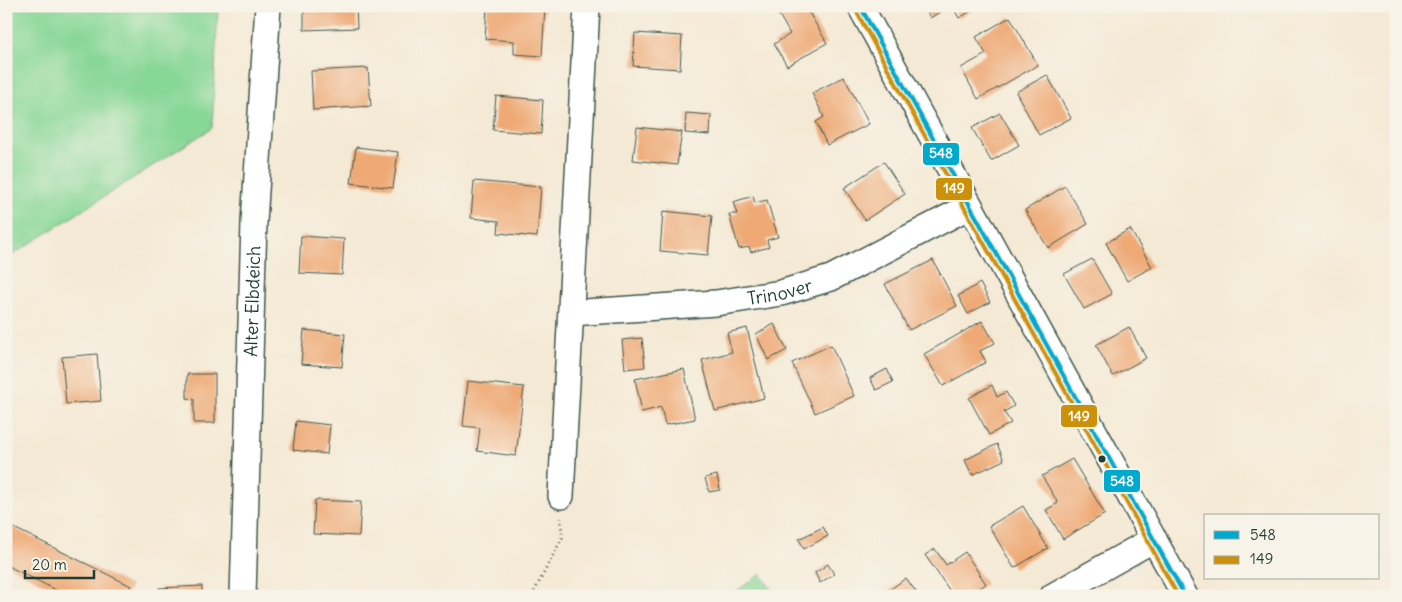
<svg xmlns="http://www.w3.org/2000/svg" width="1402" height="602" font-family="Delius,sans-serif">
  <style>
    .green { fill: #87d796; stroke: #538a65 }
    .building { fill: #eea975 }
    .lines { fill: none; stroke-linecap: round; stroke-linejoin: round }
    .minor-casing { stroke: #3f574c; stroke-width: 28 }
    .path { stroke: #3f574c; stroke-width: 3; stroke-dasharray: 1 4; stroke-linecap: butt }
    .minor { stroke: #fff; stroke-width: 25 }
    .bus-1-casing { stroke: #f7f3e8; stroke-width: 8 }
    .bus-2-casing { stroke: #f7f3e8; stroke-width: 8 }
    .bus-1 { stroke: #00a9ce; stroke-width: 4 }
    .bus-2 { stroke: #cc910a; stroke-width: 4 }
    .bus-dot { fill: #1f3d34; stroke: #f7f3e8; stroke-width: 2 }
    .labels { text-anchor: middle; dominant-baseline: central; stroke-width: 4; stroke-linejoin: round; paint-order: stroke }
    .street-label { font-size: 18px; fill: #1f3d34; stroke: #f7f3e8 }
    .line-badge { stroke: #f7f3e8; stroke-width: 2 }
    .badge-label { font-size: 14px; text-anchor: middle; font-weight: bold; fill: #fff }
  </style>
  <rect width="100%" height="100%" fill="#f7f3e8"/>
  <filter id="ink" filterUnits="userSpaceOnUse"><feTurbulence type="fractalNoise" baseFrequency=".02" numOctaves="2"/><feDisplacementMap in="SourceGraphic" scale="10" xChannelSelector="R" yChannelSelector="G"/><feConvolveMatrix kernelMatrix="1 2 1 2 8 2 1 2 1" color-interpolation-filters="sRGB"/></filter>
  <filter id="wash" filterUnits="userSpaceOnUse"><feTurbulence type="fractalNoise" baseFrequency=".0096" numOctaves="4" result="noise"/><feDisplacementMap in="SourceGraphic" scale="20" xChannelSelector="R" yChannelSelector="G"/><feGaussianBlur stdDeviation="1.12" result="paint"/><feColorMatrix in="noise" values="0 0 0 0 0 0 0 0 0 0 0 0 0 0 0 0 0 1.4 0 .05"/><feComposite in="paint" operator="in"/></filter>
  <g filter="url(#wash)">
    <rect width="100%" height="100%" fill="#f4e9d4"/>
    <!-- green -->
    <g class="green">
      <polygon points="6,6 218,6 212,128 6,259"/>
      <polygon points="761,574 775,596 729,596"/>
    </g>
    <g id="blocks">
      <!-- building -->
      <g class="building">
        <polygon points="304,6 356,6 357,28 304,30"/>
        <polygon points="487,6 545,6 542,56 514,54 514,41 485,39"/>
        <polygon points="779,6 805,6 827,43 787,66 774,44 790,34 775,8"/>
        <polygon points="924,6 950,6 930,18"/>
        <polygon points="952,6 980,6 959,18"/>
        <polygon points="1010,17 1038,65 978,99 961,68 986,54 976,37"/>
        <polygon points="635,33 682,36 680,69 633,66"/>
        <polygon points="368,68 371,106 313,110 311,71"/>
        <polygon points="1047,75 1071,118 1039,135 1016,92"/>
        <polygon points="844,77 869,124 827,145 816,122 824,117 812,93"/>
        <polygon points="496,96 543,100 541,134 493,130"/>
        <polygon points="686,113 711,115 710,135 685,133"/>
        <polygon points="1000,113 1019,145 991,161 972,128"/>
        <polygon points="637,127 682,132 677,165 633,160"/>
        <polygon points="356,147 398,152 393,188 351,183"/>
        <polygon points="884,162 905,194 865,220 844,188"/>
        <polygon points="474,181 541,187 537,237 498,233 499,221 471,218"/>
        <polygon points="1065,186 1088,224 1048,248 1025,210"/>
        <polygon points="753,196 755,203 767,200 778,237 767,240 769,247 751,252 749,247 739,249 729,214 737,214 733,202"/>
        <polygon points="663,211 712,216 708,255 660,251"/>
        <polygon points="1130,229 1152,267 1127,281 1106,243"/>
        <polygon points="301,236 344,239 342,275 299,273"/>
        <polygon points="1092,259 1112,294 1084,309 1064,274"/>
        <polygon points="933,260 957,306 909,330 885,284"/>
        <polygon points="980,283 990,302 968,314 958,296"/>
        <polygon points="982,321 995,343 980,351 986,362 943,386 924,354"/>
        <polygon points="774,324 787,350 768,360 756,334"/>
        <polygon points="1129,327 1146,358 1113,376 1096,345"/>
        <polygon points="747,328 764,398 715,411 702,360 732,352 727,333"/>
        <polygon points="304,330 345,334 342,367 301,364"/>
        <polygon points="642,338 645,367 625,369 622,340"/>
        <polygon points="831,345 854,396 815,413 792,363"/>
        <polygon points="97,354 101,401 66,404 62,357"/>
        <polygon points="684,369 695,419 665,425 661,407 642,412 635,379"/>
        <polygon points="887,369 893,382 876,390 870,378"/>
        <polygon points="187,374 215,374 215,423 194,423 194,399 187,398"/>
        <polygon points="468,381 524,387 516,456 477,451 480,428 463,426"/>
        <polygon points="992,385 997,397 1006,392 1014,406 1004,412 1011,423 989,435 969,398"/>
        <polygon points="296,421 330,425 327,454 293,450"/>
        <polygon points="997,444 1004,460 972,475 965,460"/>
        <polygon points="1072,459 1105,514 1063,539 1046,510 1058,503 1042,476"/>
        <polygon points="717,475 720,490 709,492 705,478"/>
        <polygon points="315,500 361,502 359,536 313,534"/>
        <polygon points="1023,506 1048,548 1014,568 989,526"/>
        <polygon points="6,524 131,586 126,596 68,596 6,565"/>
        <polygon points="823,527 828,536 804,549 799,539"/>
        <polygon points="935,549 946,565 965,552 986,584 968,596 943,596 950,591 925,555"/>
        <polygon points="828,564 834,574 820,583 815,573"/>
        <polygon points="906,578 919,596 881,596"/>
        <polygon points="202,586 202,596 159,596 159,588"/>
        <polygon points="285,592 334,593 334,596 285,596"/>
      </g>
    </g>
  </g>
  <g filter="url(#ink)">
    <use href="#blocks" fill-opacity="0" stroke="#3f574c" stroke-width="1"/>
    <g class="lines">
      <defs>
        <g id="minor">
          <polyline points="860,6 1185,596"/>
          <path id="s1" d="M571,313L716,303L781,293L831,278L970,206"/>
          <polyline points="561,496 587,6"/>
          <path id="s2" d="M243,596L254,222L268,6"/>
          <polyline points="1053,596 1154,539"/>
        </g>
      </defs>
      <!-- minor casing -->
      <use href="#minor" class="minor-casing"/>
      <!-- path -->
      <polyline class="path" points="532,596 562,538 561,518"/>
      <!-- minor -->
      <use href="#minor" class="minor"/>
      <defs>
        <polyline id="bus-1" points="860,6 1185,596"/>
        <polyline id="bus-2" points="855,9 1178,596"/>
      </defs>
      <!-- bus-1 casing -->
      <use href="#bus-1" class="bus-1-casing"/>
      <!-- bus-2 casing -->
      <use href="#bus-2" class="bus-2-casing"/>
      <!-- bus-1 -->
      <use href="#bus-1" class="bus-1"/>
      <!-- bus-2 -->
      <use href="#bus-2" class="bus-2"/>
    </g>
  </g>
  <!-- markers -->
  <circle class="bus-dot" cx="1102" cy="459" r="4.5"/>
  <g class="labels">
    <!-- street labels -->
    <g class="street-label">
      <text stroke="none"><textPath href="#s1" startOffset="210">Trinover</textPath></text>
      <text stroke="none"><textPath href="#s2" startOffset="295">Alter Elbdeich</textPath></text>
    </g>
  </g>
  <g class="line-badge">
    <rect x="922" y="142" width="38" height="24" rx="5" fill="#00a9ce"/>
    <rect x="935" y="177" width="38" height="24" rx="5" fill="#cc910a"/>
    <rect x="1060" y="404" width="38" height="24" rx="5" fill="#cc910a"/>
    <rect x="1103" y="469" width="38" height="24" rx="5" fill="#00a9ce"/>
  </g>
  <g class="badge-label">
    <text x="941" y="158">548</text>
    <text x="954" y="193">149</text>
    <text x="1079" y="421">149</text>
    <text x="1122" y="486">548</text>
  </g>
  <!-- margin -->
  <rect width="1402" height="602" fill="none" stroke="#f7f3e8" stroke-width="25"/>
  <!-- legend -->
  <rect x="1204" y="514" width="175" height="65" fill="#f7f3e8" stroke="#a1aaa0"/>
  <rect x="1214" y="531" width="25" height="8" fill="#00a9ce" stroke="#a1aaa0"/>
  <text x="1250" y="540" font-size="15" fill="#1f3d34">548</text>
  <rect x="1214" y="556" width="25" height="8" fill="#cc910a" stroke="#a1aaa0"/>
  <text x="1250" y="564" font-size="15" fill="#1f3d34">149</text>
  <!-- scale -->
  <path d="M25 570v8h69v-8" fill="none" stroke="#1f3d34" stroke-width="2.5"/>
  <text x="32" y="570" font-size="15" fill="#1f3d34" stroke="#f7f3e8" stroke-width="4" paint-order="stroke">20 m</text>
</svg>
